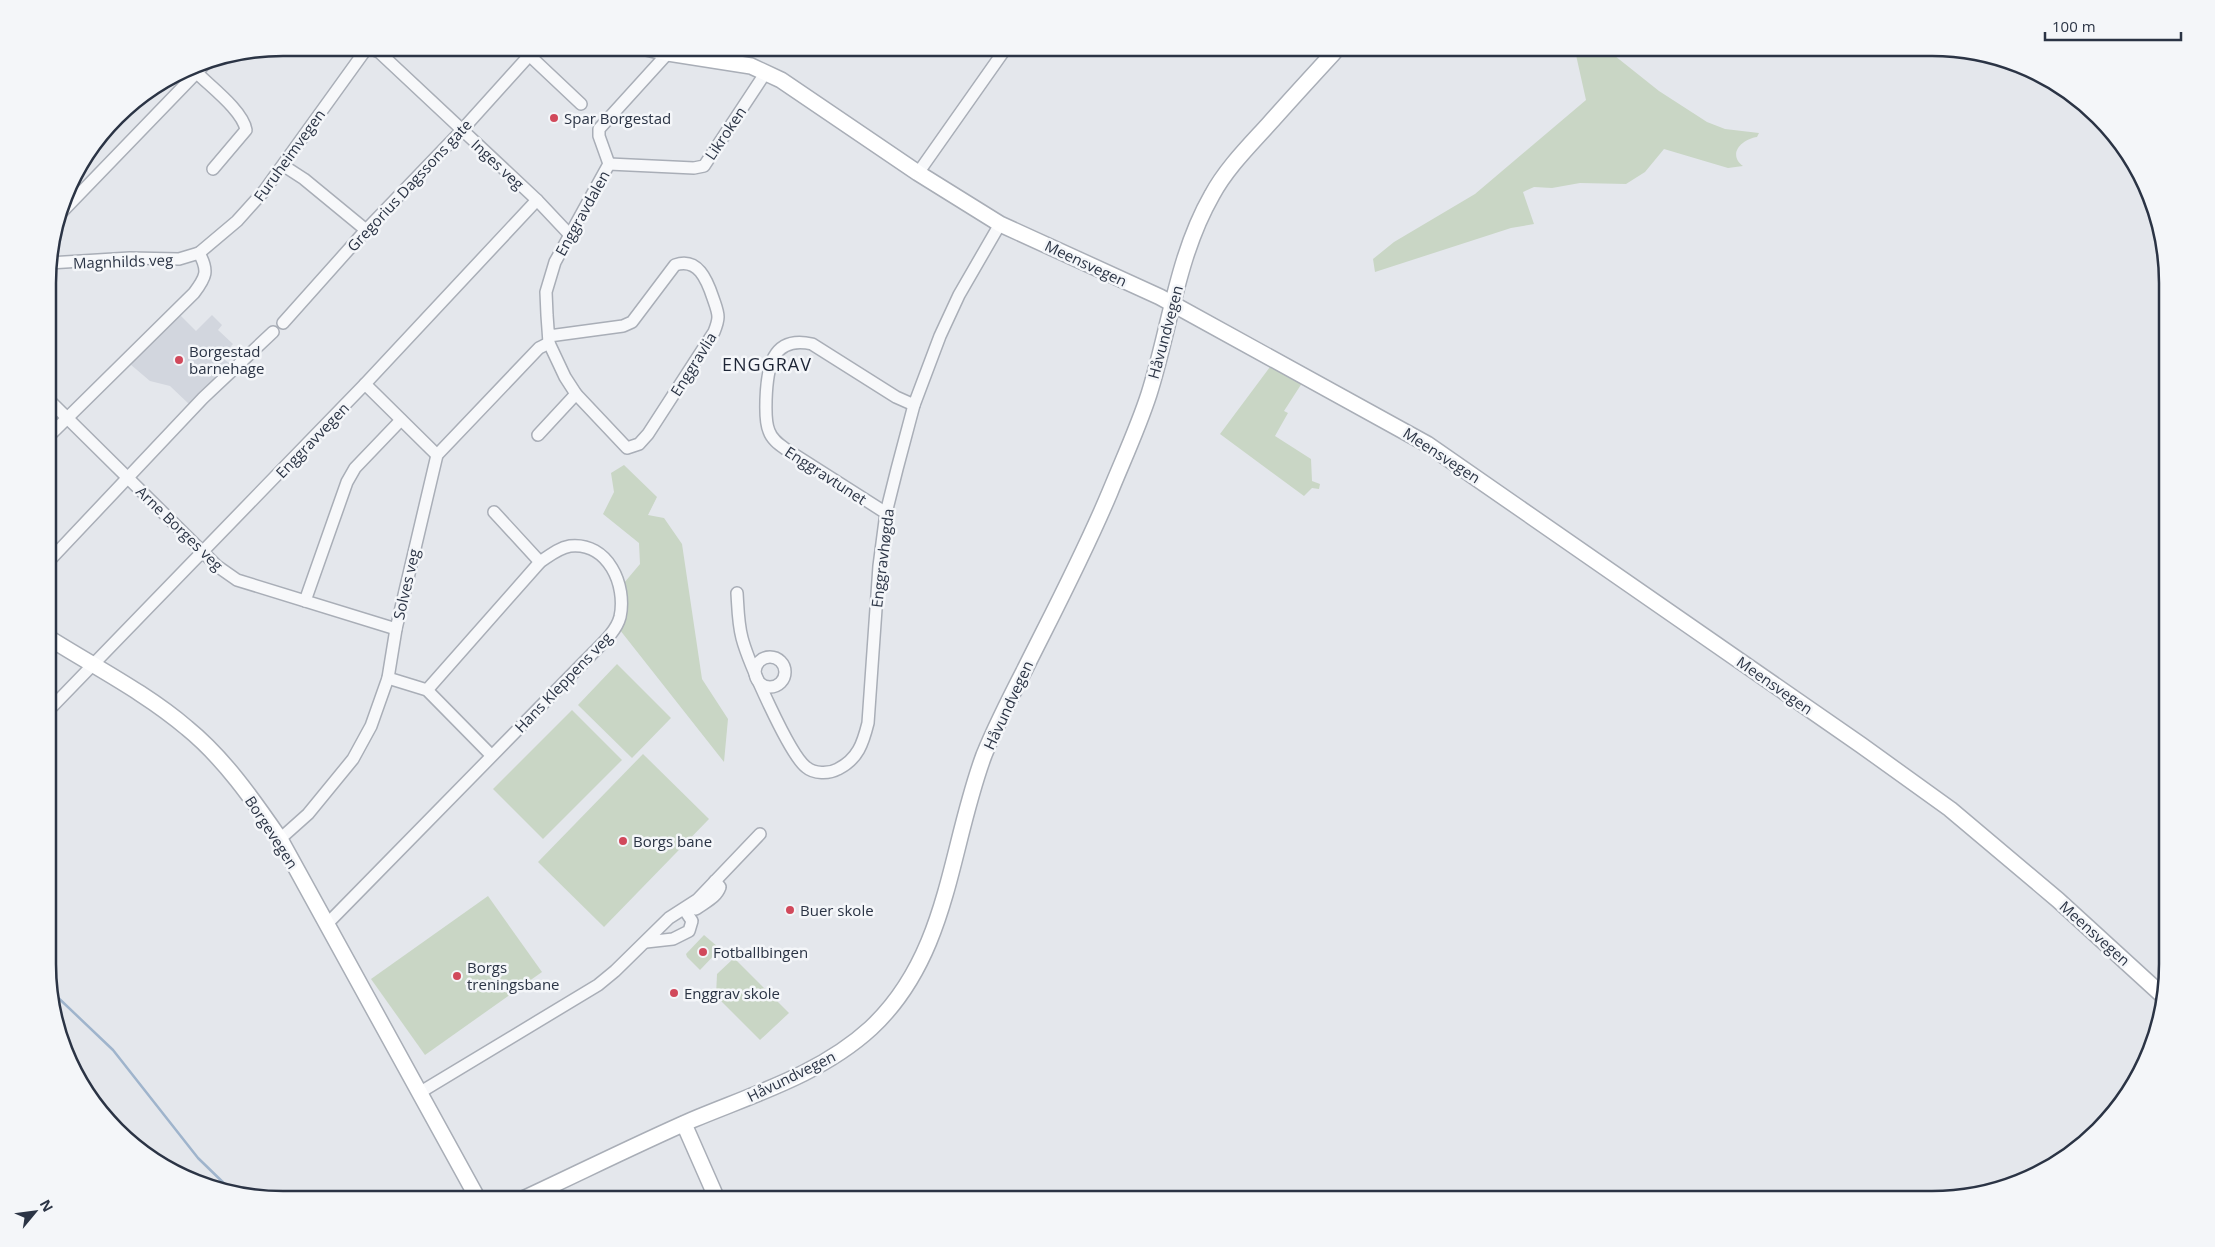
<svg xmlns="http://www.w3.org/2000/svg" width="2215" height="1247" font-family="'Open Sans',sans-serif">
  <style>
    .built { fill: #d2d6de }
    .green { fill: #c9d6c5 }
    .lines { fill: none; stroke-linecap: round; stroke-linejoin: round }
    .stream { stroke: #9fb4cc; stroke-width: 2.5 }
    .street-casing { stroke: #a9aeb7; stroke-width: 14 }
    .secondary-casing { stroke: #a9aeb7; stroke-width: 18 }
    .street { stroke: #f7f8fa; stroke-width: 11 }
    .secondary { stroke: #fff; stroke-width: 15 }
    .poi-dot { fill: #d1495b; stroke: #f4f6f9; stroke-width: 2 }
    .labels { text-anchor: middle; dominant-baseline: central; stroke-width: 5; stroke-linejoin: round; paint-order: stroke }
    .poi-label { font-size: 15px; fill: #2b3445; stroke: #f4f6f9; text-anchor: start }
    .street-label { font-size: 15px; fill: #2b3445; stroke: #f4f6f9 }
    .quarter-label { font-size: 18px; letter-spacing: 1px; fill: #1d2536; stroke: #f4f6f9 }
    .rim { fill: none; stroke: #2b3445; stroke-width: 2.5 }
  </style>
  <rect width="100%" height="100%" fill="#e4e7ec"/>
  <!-- built -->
  <polygon class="built" points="212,315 222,325 218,330 233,344 221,357 229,363 230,367 189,404 170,386 150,381 130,364 175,318 181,316 196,331"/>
  <!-- green -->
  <g class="green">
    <path d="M1583,48H1605L1659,91L1707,122L1725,129L1759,133L1757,137C1742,139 1727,154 1743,166L1728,168L1664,149L1645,172L1626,184L1580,183L1552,188L1534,187L1523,192L1534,224L1511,228L1375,272L1373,259L1394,242L1475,194L1586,100L1576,55Z"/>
    <polygon points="1273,363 1304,380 1284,411 1288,413 1275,436 1311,459 1312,481 1320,484 1319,489 1312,488 1304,496 1220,434"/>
    <polygon points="624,465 657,497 648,515 664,518 682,544 702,679 728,719 724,762 616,625 624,605 624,583 640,564 639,543 603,514 614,492 611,473"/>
    <polygon points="617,664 671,718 632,758 578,705"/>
    <polygon points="572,710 622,760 543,839 493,789"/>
    <polygon points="643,754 709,819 604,927 538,862"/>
    <polygon points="488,896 542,972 425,1055 371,979"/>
    <polygon points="704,935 718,947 719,950 700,970 687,957 686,954"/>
    <polygon points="734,958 789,1013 760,1040 716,996 717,974"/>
  </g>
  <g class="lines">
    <!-- stream -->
    <polyline class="stream" points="49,989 113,1050 198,1158 234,1193"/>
    <defs>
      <g id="street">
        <polyline points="370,48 379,52 537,200"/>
        <polyline points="529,55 581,104"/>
        <path d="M197,73C211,87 243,111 246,130L213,169"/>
        <polyline points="609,164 694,168 704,166 766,72"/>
        <polyline points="284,166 304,179 366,230"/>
        <polyline points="918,173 1006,48"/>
        <polyline points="62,212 206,63"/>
        <polyline points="199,253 237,221 264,191 367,48"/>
        <path d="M49,263L130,258L179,259L199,253C209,271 206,277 194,293L49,436"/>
        <polyline points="283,323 366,230 462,130 536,48"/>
        <path d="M549,336L623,326L632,322L675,265C698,257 707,280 713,298C715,304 718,311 718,317C718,322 716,327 714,332L648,434L639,444L627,448L576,394L565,377L549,343L547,315L546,292L555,262L609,164L599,136V129L668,53"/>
        <polyline points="365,384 437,455"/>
        <polyline points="49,400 217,566 237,580 396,629"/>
        <polyline points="538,435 576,394"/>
        <polyline points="494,512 540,562"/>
        <path d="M886,513L787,450C780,445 772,440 769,431C765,422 766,410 766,400C767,369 771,335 812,344L896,397L914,405"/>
        <polyline points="49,561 203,398 273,332"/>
        <path d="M737,593C738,608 738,623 742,638C748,661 789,754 806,767C814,774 829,774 838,769C858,759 863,743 868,723L879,566L886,513L897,469L914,405L940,336L959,295L1000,224"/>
        <polyline points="305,601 347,482 355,468 401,420"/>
        <circle cx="770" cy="672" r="15"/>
        <polyline points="388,678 427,690 491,755"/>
        <polyline points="49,710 365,384 537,200 570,235"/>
        <polyline points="280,839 308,814 353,759 371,726 388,678 396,629 437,455 539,348 549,343"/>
        <path d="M696,909C705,902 716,898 720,887L715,881"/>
        <path d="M327,924L587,659C598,647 616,633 620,617C627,585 608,542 570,546C558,548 549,556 540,562L427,690"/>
        <polyline points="646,942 673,939 689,931 692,921 684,909"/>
        <polyline points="419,1093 598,985 615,971 669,918 697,900 760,834"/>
      </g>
      <g id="secondary">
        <polyline points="646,48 668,53 751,66 781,80 918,173 1000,224 1160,297 1427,444 1861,745 1950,809 2058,900 2162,995"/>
        <path d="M49,638C95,667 146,693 187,728C224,758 253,800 280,839L478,1199"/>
        <polyline points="684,1124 717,1199"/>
        <path d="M523,1199C579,1173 635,1145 692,1120C754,1094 821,1074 871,1028C949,955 949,849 984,755C996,725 1011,696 1026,667C1055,609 1085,552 1110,492C1123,460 1138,428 1149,394C1170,328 1177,256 1212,195C1226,169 1248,147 1268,125C1291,99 1315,73 1338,48"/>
      </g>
    </defs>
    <!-- street casing -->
    <use href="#street" class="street-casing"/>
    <!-- secondary casing -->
    <use href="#secondary" class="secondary-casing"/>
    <!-- street -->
    <use href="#street" class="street"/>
    <!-- secondary -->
    <use href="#secondary" class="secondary"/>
  </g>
  <!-- markers -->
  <g class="poi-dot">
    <circle cx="554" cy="118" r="5"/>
    <circle cx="179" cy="360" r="5"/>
    <circle cx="623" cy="841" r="5"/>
    <circle cx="790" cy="910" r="5"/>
    <circle cx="703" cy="952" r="5"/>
    <circle cx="457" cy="976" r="5"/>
    <circle cx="674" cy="993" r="5"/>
  </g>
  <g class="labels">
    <!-- poi labels -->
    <g class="poi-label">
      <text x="564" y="118">Spar Borgestad</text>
      <text x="189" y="351">Borgestad<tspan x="189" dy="17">barnehage</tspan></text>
      <text x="633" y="841">Borgs bane</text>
      <text x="800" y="910">Buer skole</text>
      <text x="713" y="952">Fotballbingen</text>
      <text x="467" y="967">Borgs<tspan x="467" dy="17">treningsbane</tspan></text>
      <text x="684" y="993">Enggrav skole</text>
    </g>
    <!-- street labels -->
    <g class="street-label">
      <text transform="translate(725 133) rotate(-56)">Likroken</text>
      <text transform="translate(289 155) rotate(-54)">Furuheimvegen</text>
      <text transform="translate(498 164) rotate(43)">Inges veg</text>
      <text transform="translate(409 185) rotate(-47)">Gregorius Dagssons gate</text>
      <text transform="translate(582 213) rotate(-61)">Enggravdalen</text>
      <text transform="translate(123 261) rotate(-2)">Magnhilds veg</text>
      <text transform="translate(1086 263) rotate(25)">Meensvegen</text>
      <text transform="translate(1165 332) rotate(-75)">Håvundvegen</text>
      <text transform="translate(693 364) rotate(-58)">Enggravlia</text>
      <text transform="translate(312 440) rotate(-46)">Enggravvegen</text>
      <text transform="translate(1442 455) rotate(33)">Meensvegen</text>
      <text transform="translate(826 475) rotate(33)">Enggravtunet</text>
      <text transform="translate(180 528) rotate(44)">Arne Borges veg</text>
      <text transform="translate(882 558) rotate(-83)">Enggravhøgda</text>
      <text transform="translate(406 584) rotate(-77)">Solves veg</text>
      <text transform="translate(563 682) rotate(-46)">Hans Kleppens veg</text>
      <text transform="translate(1775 685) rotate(35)">Meensvegen</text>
      <text transform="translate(1008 705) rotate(-65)">Håvundvegen</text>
      <text transform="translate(272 832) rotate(57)">Borgevegen</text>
      <text transform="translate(2095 933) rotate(42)">Meensvegen</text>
      <text transform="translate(791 1076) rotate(-26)">Håvundvegen</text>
    </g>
    <!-- quarter labels -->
    <g class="quarter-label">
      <text x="767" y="364">ENGGRAV</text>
    </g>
  </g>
  <!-- crop -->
  <path d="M0 0H2215V1247H0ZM283 56H1932A227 227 0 0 1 2159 283V964A227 227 0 0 1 1932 1191H283A227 227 0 0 1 56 964V283A227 227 0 0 1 283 56Z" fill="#f4f6f9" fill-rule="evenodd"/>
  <path class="rim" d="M283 56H1932A227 227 0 0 1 2159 283V964A227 227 0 0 1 1932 1191H283A227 227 0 0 1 56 964V283A227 227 0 0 1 283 56Z"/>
  <!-- north arrow -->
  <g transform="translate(35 1212) rotate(61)" stroke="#f4f6f9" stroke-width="4" paint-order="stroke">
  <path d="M0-4L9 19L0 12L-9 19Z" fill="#2b3445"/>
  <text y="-8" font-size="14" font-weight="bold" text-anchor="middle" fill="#2b3445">N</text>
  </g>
  <!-- scale -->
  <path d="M2045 32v8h136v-8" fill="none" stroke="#2b3445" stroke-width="2.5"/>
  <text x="2052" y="32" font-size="15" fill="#2b3445" stroke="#f4f6f9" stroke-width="4" paint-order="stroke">100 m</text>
</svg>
